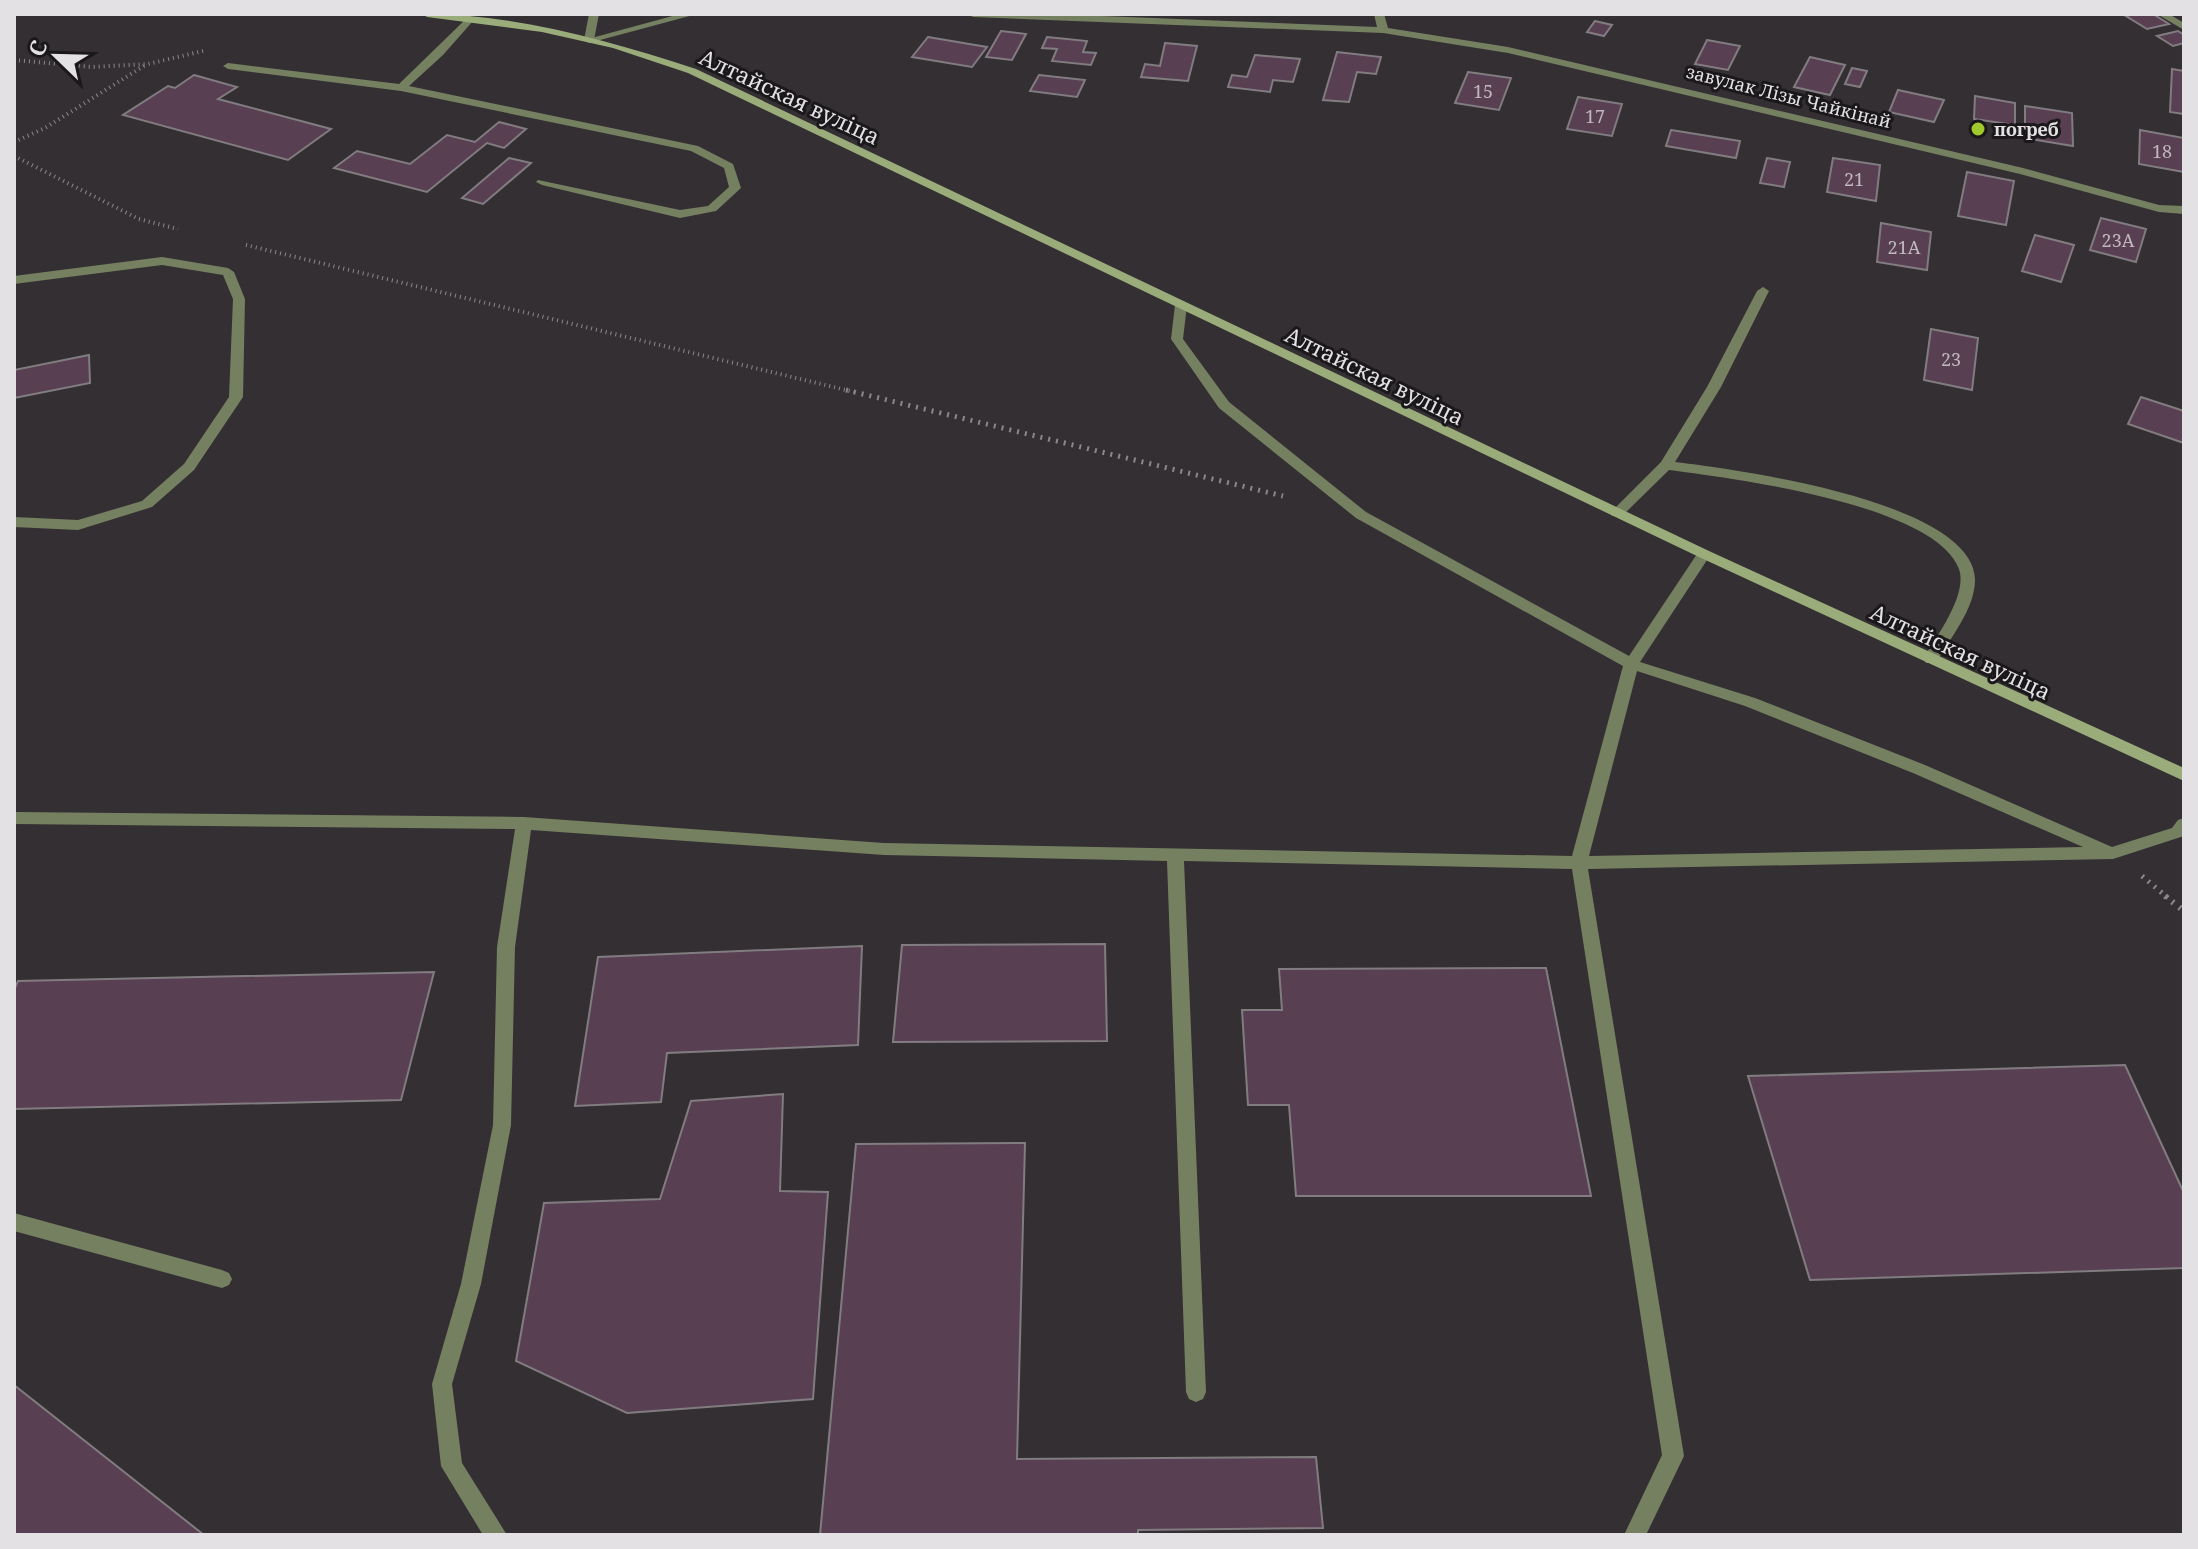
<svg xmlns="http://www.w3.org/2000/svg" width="2198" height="1549" font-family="'Noto Serif',serif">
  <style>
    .building { fill: #583f52; stroke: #817c80; stroke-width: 2 }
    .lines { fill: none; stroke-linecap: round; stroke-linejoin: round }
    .path-far2 { stroke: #8b888b; stroke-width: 4; stroke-dasharray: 1 4; stroke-linecap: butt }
    .path-far1 { stroke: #8b888b; stroke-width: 5; stroke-dasharray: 2 6; stroke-linecap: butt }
    .path { stroke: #8b888b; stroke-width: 6; stroke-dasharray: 2 7; stroke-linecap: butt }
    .service { fill: #758061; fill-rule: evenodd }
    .minor { fill: #758061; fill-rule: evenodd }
    .secondary { fill: #9bac7b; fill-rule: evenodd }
    .poi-dot { fill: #a0c92b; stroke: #1a181a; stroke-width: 3 }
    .labels { text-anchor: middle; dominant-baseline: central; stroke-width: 6; stroke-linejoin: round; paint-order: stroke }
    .number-label { font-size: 18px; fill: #c0b8bf }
    .far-street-label { font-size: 18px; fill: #e3e1e3; stroke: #1a181a }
    .far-poi-label { font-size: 18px; font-weight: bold; fill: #e3e1e3; stroke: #1a181a; text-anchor: start }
    .street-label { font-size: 22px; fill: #e3e1e3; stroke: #1a181a }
  </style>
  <rect width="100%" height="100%" fill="#342f33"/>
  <!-- building -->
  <g class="building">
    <polygon points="2133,14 2153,14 2169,24 2147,29 2126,16"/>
    <polygon points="1595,21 1612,25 1604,36 1587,32"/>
    <polygon points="1001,31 1026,34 1012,60 986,57"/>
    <polygon points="2178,31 2184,35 2184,43 2173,46 2157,36"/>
    <polygon points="928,37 987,47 972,67 912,57"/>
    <polygon points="1047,37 1087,41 1083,52 1096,53 1091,65 1052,61 1057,49 1042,48"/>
    <polygon points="1707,40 1740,46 1728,70 1695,64"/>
    <polygon points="1165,43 1197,46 1188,81 1141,77 1145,64 1160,66"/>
    <polygon points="1337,52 1381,57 1376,74 1357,72 1349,102 1323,100"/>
    <polygon points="1255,55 1300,59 1293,82 1273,80 1270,92 1228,87 1232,75 1247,77"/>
    <polygon points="1810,57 1845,65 1830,95 1794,87"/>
    <polygon points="1852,68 1867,71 1860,87 1845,84"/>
    <polygon points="2172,69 2184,71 2184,114 2170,112"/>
    <polygon points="1468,72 1511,78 1499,110 1455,103"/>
    <polygon points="194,75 237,87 218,99 331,129 288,160 123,115 168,86 175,88"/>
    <polygon points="1039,75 1085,80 1077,97 1030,91"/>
    <polygon points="1898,90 1944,100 1934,122 1889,112"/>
    <polygon points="1975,96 2015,103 2015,125 1974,119"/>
    <polygon points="1578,97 1622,104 1612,136 1567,129"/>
    <polygon points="2025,106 2072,113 2073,146 2025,138"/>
    <polygon points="499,122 526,129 504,148 487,143 427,192 334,168 357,151 410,164 447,135 475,142"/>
    <polygon points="1671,130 1740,141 1736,158 1666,146"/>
    <polygon points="2140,130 2184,138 2184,172 2139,164"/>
    <polygon points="509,158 531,163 483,204 462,198"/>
    <polygon points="1767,158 1790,162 1784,187 1760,183"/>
    <polygon points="1833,158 1880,165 1876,201 1827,192"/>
    <polygon points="1967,172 2014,181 2006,225 1958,216"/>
    <polygon points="2101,218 2146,229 2136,262 2090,250"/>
    <polygon points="1881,223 1931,232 1927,270 1877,262"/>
    <polygon points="2035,235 2074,245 2061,282 2022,271"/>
    <polygon points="1931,329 1978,338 1972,390 1924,380"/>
    <polygon points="89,355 90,383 14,398 14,370"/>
    <polygon points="2141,397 2184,411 2184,443 2128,424"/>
    <polygon points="1105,944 1107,1041 893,1042 902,945"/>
    <polygon points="862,946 858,1045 667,1053 661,1102 575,1106 598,957"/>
    <polygon points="1546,968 1591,1196 1296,1196 1289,1105 1248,1105 1242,1010 1282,1010 1279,969"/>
    <polygon points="434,972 401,1100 14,1109 14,990 18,981"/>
    <polygon points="2125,1065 2184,1193 2184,1268 1810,1280 1748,1076"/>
    <polygon points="783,1094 780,1191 828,1192 813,1399 627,1413 516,1361 544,1203 660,1199 691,1101"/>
    <polygon points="1025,1143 1017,1459 1316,1457 1323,1528 1138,1530 1138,1535 820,1535 856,1144"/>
    <polygon points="14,1385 204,1535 14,1535"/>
  </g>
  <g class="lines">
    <!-- path-far2 -->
    <g class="path-far2">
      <polyline points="14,60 92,67 148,64 203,51"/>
      <polyline points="14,142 45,128 147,64"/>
      <polyline points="14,156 139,219 178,229"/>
      <polyline points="246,245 854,392"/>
    </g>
    <!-- path-far1 -->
    <g class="path-far1">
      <polyline points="846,390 1283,496"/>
      <polyline points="2142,876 2168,898"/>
    </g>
    <!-- path -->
    <polyline class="path" points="2165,896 2184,911"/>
    <!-- service -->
    <g class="service">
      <polygon points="589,14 599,14 594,40 589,43 584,40"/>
      <polygon points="469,16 473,17 473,21 443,55 409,86 698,146 733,164 741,188 716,211 680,218 542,185 536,182 538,180 680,210 708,206 729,187 724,168 691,151 401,91 228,69 223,66 228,63 399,84"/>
      <polygon points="162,257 228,268 234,272 245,299 243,397 194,470 152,507 78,530 14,527 14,517 78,520 142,501 184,464 229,397 233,299 223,275 162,265 14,284 14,276"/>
      <path d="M1763,287L1769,291L1721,387L1675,462C1734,469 1974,501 1975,580C1975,609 1950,638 1936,663H1926L1923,659C1936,637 1968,595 1959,569C1935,504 1731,478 1669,470L1622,516H1612L1610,513L1661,462L1707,387L1757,291Z"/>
      <path d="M1181,301L1187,305L1183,339L1229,402L1366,512L1629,656L1699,551H1709L1711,554L1640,662L1755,698L1925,765L2112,847L2172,828L2178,820L2184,818V836L2113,859L1588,869L1684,1456L1646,1535H1624L1662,1455L1572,869L1184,861L1206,1392L1203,1399L1196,1402L1189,1399L1186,1392L1167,861L884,855L531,830L515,947L511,1125L481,1284L452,1384L462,1463L507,1535H483L441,1466L432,1384L461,1284L493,1125L497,947L515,829L14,824V812L524,817L884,843L1572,856L1623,666L1356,518L1219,408L1171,339L1175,305ZM1637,671L1745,706L1913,773L2083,847L1589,856Z"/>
      <polygon points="14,1213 222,1270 229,1273 232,1279 229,1285 222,1288 14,1231"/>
    </g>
    <!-- minor -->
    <g class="minor">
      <polygon points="680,14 697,14 589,43 584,40"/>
      <polygon points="968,14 1052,14 1377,27 1374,14 1384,14 1388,28 1508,47 2023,168 2159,205 2184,206 2184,214 2159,212 2020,174 1508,53 1383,33 973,17"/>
      <polygon points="2157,14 2169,14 2184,23 2184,30"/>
    </g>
    <!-- secondary -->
    <path class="secondary" d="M422,14C516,14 607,40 696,69L1709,551L2184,768V781L1699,557L688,73L613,48L542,32L427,17Z"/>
  </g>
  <!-- markers -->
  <circle class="poi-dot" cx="1978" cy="129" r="8"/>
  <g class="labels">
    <!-- number labels -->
    <g class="number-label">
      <text x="1483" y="91">15</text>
      <text x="1595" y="116">17</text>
      <text x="2162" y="151">18</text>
      <text x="1854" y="179">21</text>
      <text x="2118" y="240">23А</text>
      <text x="1904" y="247">21А</text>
      <text x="1951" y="359">23</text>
    </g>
    <!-- far-street labels -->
    <g class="far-street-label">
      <text transform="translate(1789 96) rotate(14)">завулак Лізы Чайкінай</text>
    </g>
    <!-- far-poi labels -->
    <g class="far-poi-label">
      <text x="1994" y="129">погреб</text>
    </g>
    <!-- street labels -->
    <g class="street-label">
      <text transform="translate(790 96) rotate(25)">Алтайская вуліца</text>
      <text transform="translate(1375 375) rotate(26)">Алтайская вуліца</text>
      <text transform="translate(1961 651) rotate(25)">Алтайская вуліца</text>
    </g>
  </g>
  <!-- border -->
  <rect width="2198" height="1549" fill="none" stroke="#e3e1e3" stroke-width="32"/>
  <!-- north arrow -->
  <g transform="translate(56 56) rotate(293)" stroke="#1a181a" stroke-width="6" paint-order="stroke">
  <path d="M0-6L14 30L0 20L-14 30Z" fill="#e3e1e3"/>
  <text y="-12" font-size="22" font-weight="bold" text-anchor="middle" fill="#e3e1e3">С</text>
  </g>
</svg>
